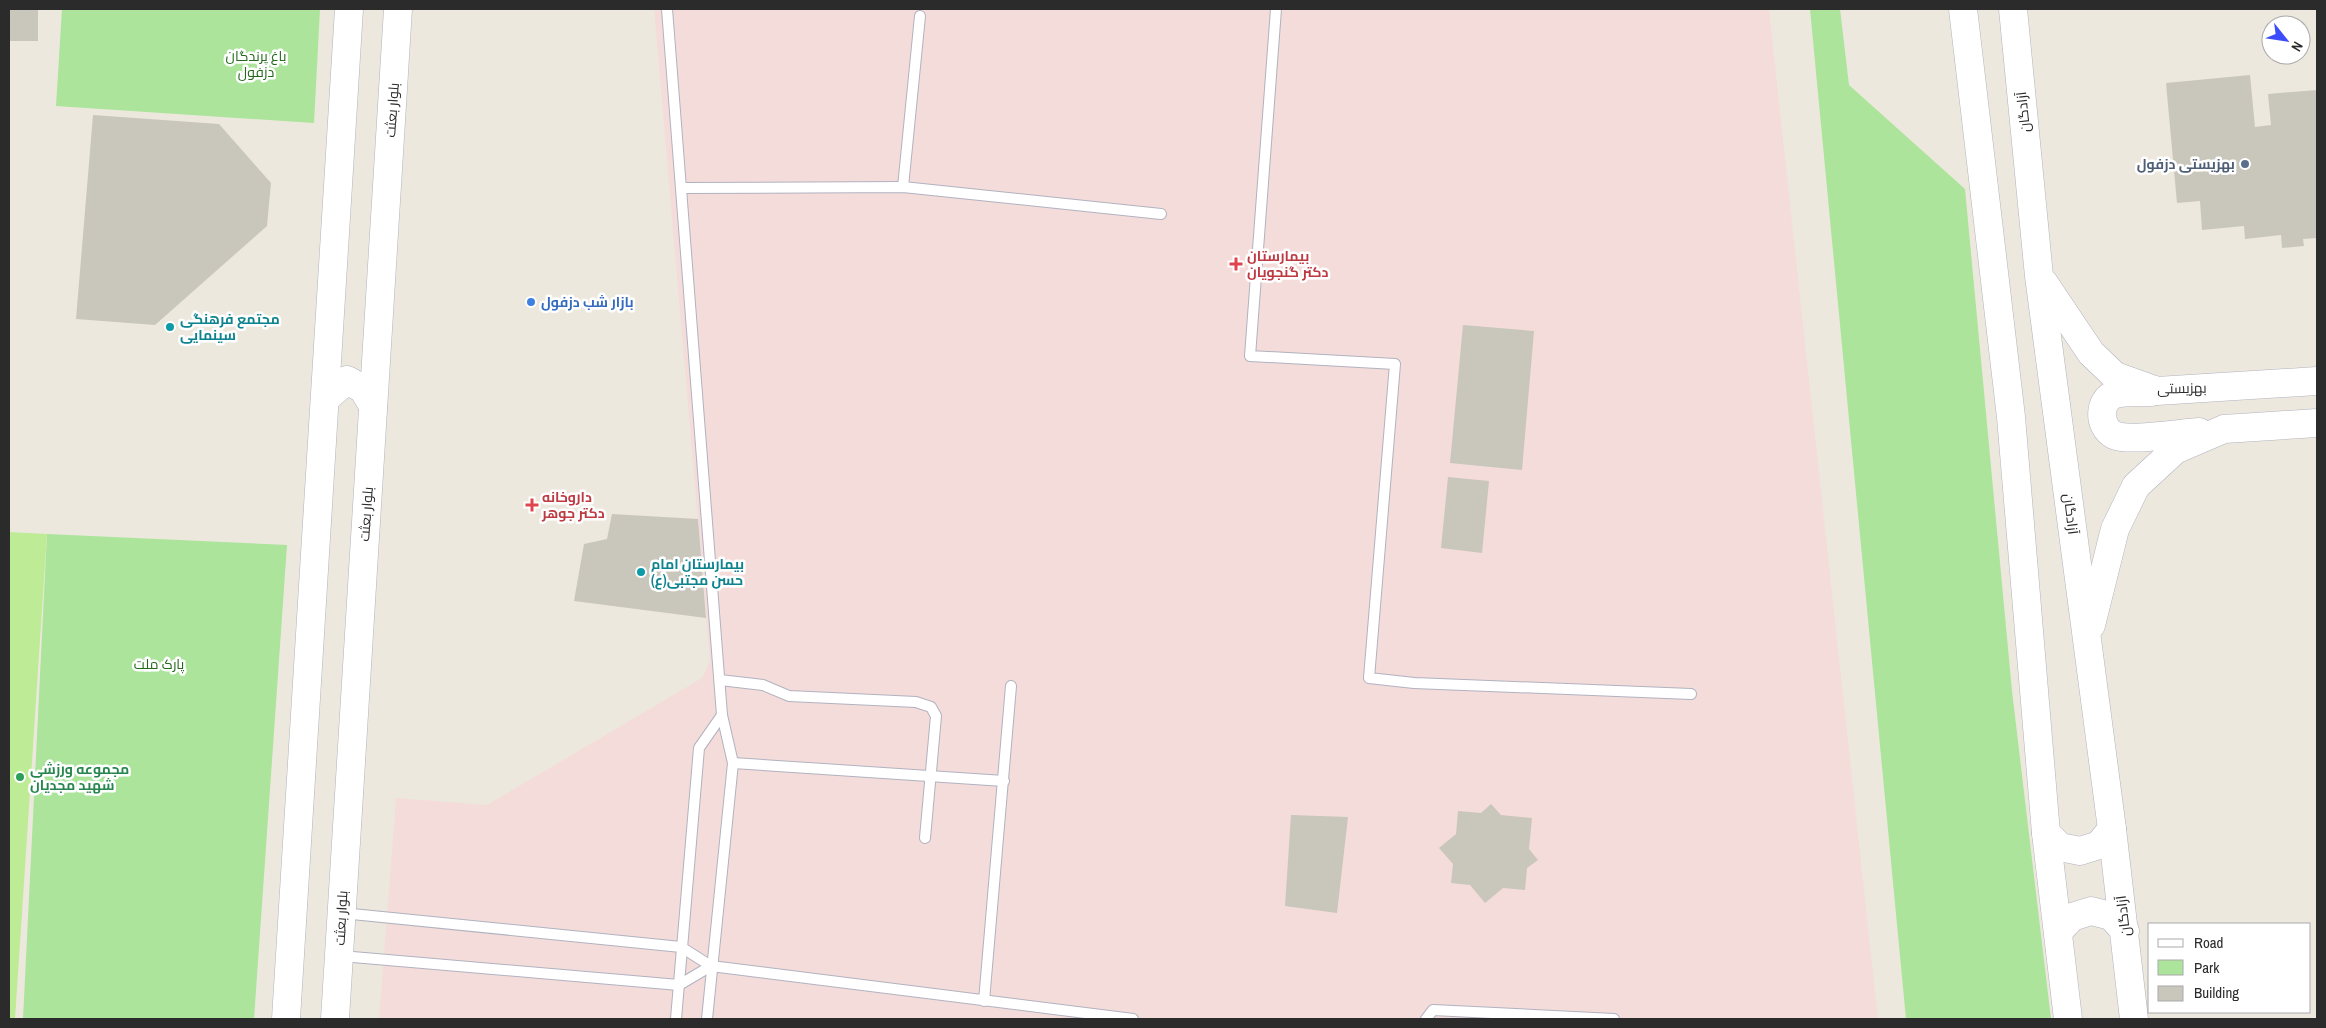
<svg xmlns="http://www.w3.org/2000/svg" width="2326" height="1028" font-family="'Archivo Narrow',Cairo,sans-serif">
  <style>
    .medical { fill: #f4dcdb }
    .green { fill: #abe49a }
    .pitch { fill: #beeb95 }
    .building { fill: #c9c6bc }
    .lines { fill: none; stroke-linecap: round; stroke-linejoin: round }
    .lane-casing { stroke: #b1b2bf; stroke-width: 12 }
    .secondary-casing { stroke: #b1b2bf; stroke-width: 29 }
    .lane { stroke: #fff; stroke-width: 10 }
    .secondary { stroke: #fff; stroke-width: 28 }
    .service-dot { fill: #5c6f8a; stroke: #fff; stroke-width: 2 }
    .health-dot { fill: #e0444e; stroke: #fff; stroke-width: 2 }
    .shop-dot { fill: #3f7fe0; stroke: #fff; stroke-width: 2 }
    .culture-dot { fill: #0f9aa8; stroke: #fff; stroke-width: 2 }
    .leisure-dot { fill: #2e9e5b; stroke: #fff; stroke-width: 2 }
    .labels { text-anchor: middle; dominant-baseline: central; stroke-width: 5; stroke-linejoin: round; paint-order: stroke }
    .park-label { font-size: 14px; fill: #22691a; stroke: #fff }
    .street-label { font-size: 14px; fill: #2b2b2b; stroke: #fff }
    .service-label { font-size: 14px; font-weight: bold; fill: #4e5e75; stroke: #fff; text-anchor: end }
    .health-label { font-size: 14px; font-weight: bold; fill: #be3a42; stroke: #fff; text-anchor: start }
    .shop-label { font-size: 14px; font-weight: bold; fill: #366cbe; stroke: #fff; text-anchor: start }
    .culture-label { font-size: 14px; font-weight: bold; fill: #0d838f; stroke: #fff; text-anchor: start }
    .leisure-label { font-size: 14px; font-weight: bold; fill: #27864d; stroke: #fff; text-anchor: start }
  </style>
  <rect width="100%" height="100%" fill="#ede8dd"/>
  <!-- medical -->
  <polygon class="medical" points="654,9 1769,9 1878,1019 379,1019 396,798 487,805 702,678 710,661"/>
  <!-- green -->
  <g class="green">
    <polygon points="62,9 320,9 314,123 56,106"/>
    <polygon points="1810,9 1840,9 1849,85 1965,189 2012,691 2051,1019 1906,1019"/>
    <polygon points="47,534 287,545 254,1019 23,1019"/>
  </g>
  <!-- pitch -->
  <polygon class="pitch" points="9,532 47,534 15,1019 9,1019"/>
  <!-- building -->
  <g class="building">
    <rect x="9" y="9" width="29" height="32"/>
    <polygon points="2250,75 2255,127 2271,125 2268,94 2317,90 2317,238 2303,239 2304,246 2282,248 2281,235 2245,239 2244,226 2202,230 2200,201 2177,203 2166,83"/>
    <polygon points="93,115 219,124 271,183 267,226 155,325 76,319"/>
    <polygon points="1463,325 1534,331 1522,470 1450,463"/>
    <polygon points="1448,477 1489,481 1482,553 1441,548"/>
    <polygon points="612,514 698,519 706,618 574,601 584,544 607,539"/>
    <polygon points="1491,804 1501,815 1532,818 1529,849 1538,860 1527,868 1525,890 1503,888 1485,903 1470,885 1451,883 1453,864 1439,848 1456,834 1458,811 1481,813"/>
    <polygon points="1291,815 1348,817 1337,913 1285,906"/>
  </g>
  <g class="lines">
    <defs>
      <g id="lane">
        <polyline points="667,9 722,715 733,763 707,1019"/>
        <polyline points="1276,9 1250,356 1395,364 1369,678 1414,683 1691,694"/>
        <polyline points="903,187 920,16"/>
        <polyline points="681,188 903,187 1161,214"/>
        <polyline points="720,680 763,685 789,696 916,702 931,707 936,716 925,838"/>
        <polyline points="733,763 1004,781"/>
        <polyline points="342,913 681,947 711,966 1133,1019"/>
        <polyline points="341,956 679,985 711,966"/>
        <polyline points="984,1001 1011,686"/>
        <polyline points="676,1019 699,748 722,715"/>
        <polyline points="1426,1019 1433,1010 1614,1019"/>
      </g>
      <g id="secondary">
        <polyline points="1963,9 2011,417 2046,833 2068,1019"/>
        <polyline points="2013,9 2039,276 2112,829 2134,1019"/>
        <polyline points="2044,283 2091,353 2115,376 2157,391 2317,381"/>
        <path d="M2151,392C2140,393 2126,391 2115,394C2098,400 2098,427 2114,435C2129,442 2180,433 2199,432"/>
        <polyline points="326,398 347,380 363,389 373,406"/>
        <polyline points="2091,625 2115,529 2136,486 2175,450 2224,429 2317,423"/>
        <polyline points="2046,833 2060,847 2080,851 2099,845 2112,829"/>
        <polyline points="2058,932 2072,917 2091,911 2111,916 2125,931"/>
        <polyline points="286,1019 349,9"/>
        <polyline points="335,1019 398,9"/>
      </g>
    </defs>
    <!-- lane casing -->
    <use href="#lane" class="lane-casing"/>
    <!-- secondary casing -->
    <use href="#secondary" class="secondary-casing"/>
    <!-- lane -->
    <use href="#lane" class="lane"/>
    <!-- secondary -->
    <use href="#secondary" class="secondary"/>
  </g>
  <!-- markers -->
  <circle class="service-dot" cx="2245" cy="164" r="5"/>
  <g class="health-dot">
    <path d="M1233.5 256.5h5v5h5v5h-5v5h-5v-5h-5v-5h5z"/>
    <path d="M529.5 497.5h5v5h5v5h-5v5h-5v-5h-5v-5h5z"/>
  </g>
  <circle class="shop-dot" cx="531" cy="302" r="5"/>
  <g class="culture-dot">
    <circle cx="170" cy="327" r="5"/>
    <circle cx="641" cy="572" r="5"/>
  </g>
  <circle class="leisure-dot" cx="20" cy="777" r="5"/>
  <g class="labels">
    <!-- park labels -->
    <g class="park-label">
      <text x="256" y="56">باغ پرندگان<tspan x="256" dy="16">دزفول</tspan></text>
      <text x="159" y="664">پارک ملت</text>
    </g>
    <!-- street labels -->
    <g class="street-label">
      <text transform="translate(392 110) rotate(-86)">بلوار بعثت</text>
      <text transform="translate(2023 112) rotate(-96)">آزادگان</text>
      <text transform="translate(2182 388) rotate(-1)">بهزیستی</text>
      <text transform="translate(366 514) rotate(-86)">بلوار بعثت</text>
      <text transform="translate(2071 514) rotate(83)">آزادگان</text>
      <text transform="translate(2123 916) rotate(-97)">آزادگان</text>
      <text transform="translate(341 918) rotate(-87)">بلوار بعثت</text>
    </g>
    <!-- service labels -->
    <g class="service-label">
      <text x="2235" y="164">بهزیستی دزفول</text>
    </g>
    <!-- health labels -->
    <g class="health-label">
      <text x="1247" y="256">بیمارستان<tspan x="1247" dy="16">دکتر گنجویان</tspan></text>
      <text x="542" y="497">داروخانه<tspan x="542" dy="16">دکتر جوهر</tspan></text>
    </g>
    <!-- shop labels -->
    <g class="shop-label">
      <text x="541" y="302">بازار شب دزفول</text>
    </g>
    <!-- culture labels -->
    <g class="culture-label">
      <text x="180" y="319">مجتمع فرهنگی<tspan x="180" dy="16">سینمایی</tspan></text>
      <text x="651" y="564">بیمارستان امام<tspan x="651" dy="16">حسن مجتبی(ع)</tspan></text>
    </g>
    <!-- leisure labels -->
    <g class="leisure-label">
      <text x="30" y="769">مجموعه ورزشی<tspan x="30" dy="16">شهید مجدیان</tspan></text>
    </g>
  </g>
  <!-- border -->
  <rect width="2326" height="1028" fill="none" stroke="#2b2b2b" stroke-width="20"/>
  <!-- legend -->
  <rect x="2148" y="923" width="162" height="90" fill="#ffffff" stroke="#aaaaaa"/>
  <rect x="2158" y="939" width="25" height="8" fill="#ffffff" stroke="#aaaaaa"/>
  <text x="2194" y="948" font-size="15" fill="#2b2b2b">Road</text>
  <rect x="2158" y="960" width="25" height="15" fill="#abe49a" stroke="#aaaaaa"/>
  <text x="2194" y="973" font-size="15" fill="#2b2b2b">Park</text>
  <rect x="2158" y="986" width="25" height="15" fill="#c9c6bc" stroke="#aaaaaa"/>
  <text x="2194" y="998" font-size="15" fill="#2b2b2b">Building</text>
  <!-- north arrow -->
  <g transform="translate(2286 40) rotate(120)"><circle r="24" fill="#ffffff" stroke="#aaaaaa"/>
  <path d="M0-4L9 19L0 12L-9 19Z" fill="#3d4cfa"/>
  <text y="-8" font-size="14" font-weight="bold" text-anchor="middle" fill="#2b2b2b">N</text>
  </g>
</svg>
